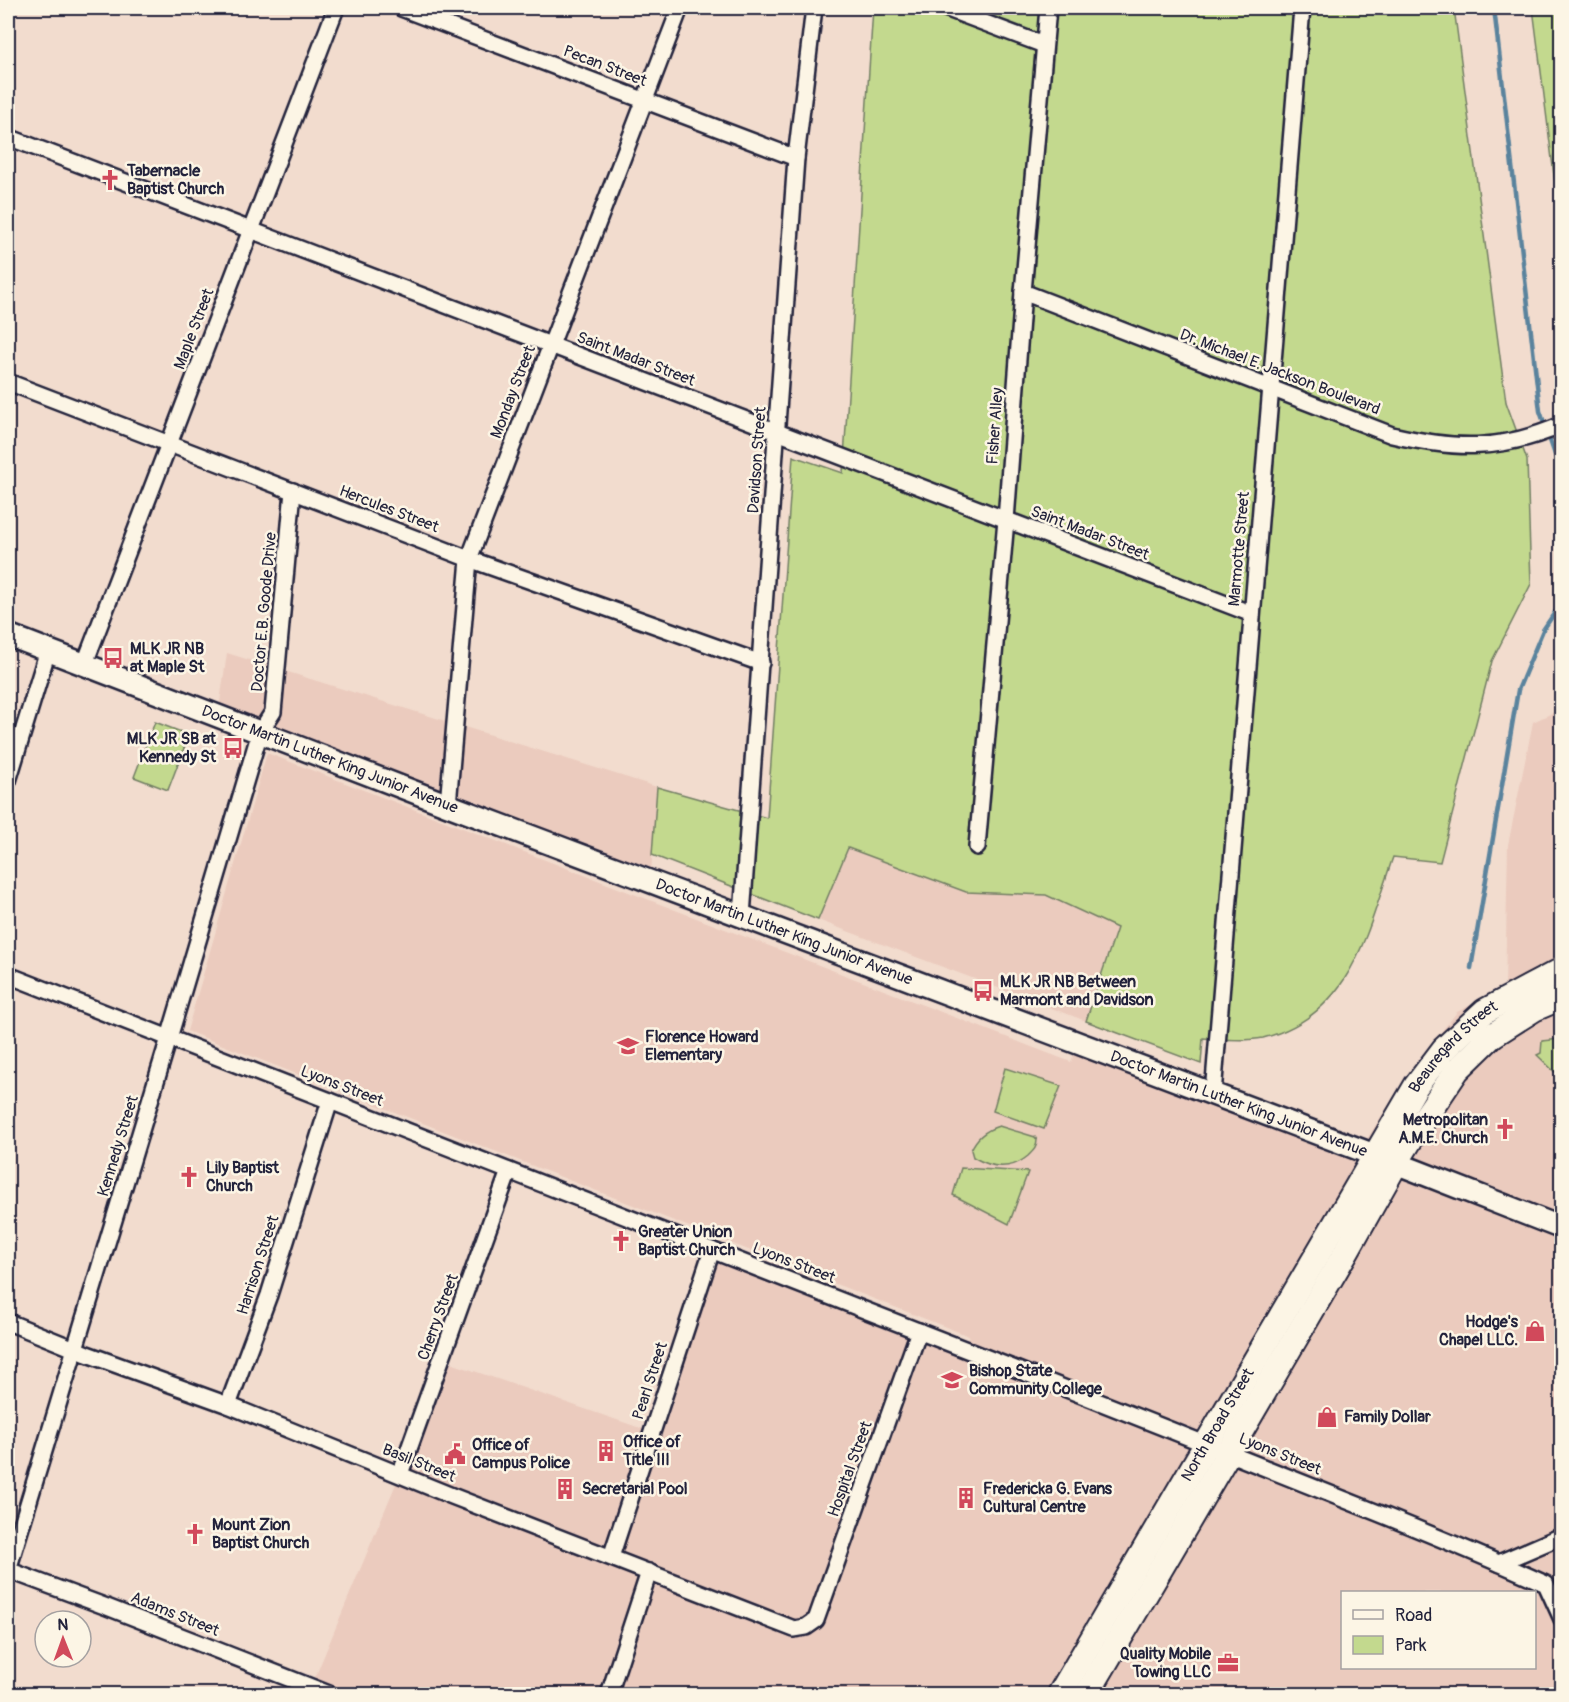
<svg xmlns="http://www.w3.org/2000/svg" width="1569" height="1702" font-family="Pangolin,sans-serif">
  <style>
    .built { fill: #ebcbbe; fill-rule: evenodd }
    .green { fill: #c3d98e; stroke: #727e64; stroke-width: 1.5 }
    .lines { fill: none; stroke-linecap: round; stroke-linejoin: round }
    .stream { stroke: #5a839d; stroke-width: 4.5 }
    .street-casing { stroke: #22223b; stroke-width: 20 }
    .secondary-casing { stroke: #22223b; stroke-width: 26 }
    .primary-casing { stroke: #22223b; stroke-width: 28 }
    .street { stroke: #fcf5e5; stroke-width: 15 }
    .secondary { stroke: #fcf5e5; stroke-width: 21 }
    .primary { stroke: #fcf5e5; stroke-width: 24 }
    .labels { text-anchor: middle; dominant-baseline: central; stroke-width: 5; stroke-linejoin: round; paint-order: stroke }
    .street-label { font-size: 16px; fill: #22223b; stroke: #fcf5e5 }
    .poi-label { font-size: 16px; font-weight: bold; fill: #22223b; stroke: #fcf5e5; text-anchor: start }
  </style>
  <rect width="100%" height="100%" fill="#f2dcce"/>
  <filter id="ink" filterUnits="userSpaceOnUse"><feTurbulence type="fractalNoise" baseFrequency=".0167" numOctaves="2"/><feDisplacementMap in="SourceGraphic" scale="12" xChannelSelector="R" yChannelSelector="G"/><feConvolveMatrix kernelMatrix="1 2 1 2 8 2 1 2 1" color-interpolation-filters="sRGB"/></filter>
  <g filter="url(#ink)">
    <!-- built -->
    <g class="built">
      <polygon points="227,653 657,787 651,873 219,709"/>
      <path d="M1561,709V1694H329L311,1687L400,1474L442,1360L652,1432L712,1250L964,1349L969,1336L187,1031L267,753L1071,1062L1078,1043L1360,1150L1411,1070L1457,1012L1505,988L1508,845L1533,722ZM1342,1592H1534V1668H1342Z"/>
      <polygon points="848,848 966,892 1046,895 1117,928 1086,1021 818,920"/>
    </g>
    <!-- green -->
    <g class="green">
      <path d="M873,8H1454L1506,402L1527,460L1531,584L1492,661L1440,862L1393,857C1367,932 1352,1015 1263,1038C1244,1042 1222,1039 1203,1038L1201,1064L1086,1021L1117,928L1046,895L966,892L848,848L818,920L652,855L657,787L767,818L793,456L843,473Z"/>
      <polygon points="1533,8 1561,8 1562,206 1558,207"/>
      <polygon points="155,722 189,735 168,790 134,777"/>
      <polygon points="1561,1039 1562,1039 1561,1078 1537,1055 1541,1053 1542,1041"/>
      <polygon points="1005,1068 1061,1086 1044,1129 993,1111"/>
      <path d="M999,1126L1035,1137L1037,1140C1037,1148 1033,1151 1028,1156C1010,1171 992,1168 973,1157L971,1150C976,1138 986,1130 999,1126Z"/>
      <polygon points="961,1168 1028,1172 1009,1224 953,1195"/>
    </g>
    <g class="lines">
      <!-- stream -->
      <g class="stream">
        <polyline points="1494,8 1540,411 1562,475"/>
        <polyline points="1471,968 1518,690 1543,630 1562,602"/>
      </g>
      <defs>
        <g id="street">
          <polyline points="401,8 796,158"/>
          <polyline points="945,8 1044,45"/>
          <polyline points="8,137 1252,614"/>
          <path d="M1023,292L1392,435C1456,450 1501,451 1562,425"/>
          <polyline points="8,382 469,559 761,663"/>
          <polyline points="85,663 336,8"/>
          <polyline points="8,781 48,650"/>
          <polyline points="448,805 469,559 680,8"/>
          <polyline points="977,847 1006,520 1023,292 1048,8"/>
          <polyline points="742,916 796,158 814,8"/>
          <path d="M8,975L1069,1390C1172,1431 1275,1471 1378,1513C1435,1536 1491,1559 1546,1584L1562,1619"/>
          <polyline points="1213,1094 1302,8"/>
          <polyline points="8,1322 87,1354 228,1405 452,1496 794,1629 806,1627 816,1620 919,1331"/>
          <polyline points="228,1405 269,1295 330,1101"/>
          <polyline points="400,1474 509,1171"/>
          <polyline points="611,1557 712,1250"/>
          <polyline points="1499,1563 1562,1536"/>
          <polyline points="8,1570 169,1038 260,732 273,712 293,491"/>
          <polyline points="8,1570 107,1607 329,1694"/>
          <polyline points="609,1694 649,1572"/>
        </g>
        <g id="secondary">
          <path id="s1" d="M8,635L448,805L1414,1170L1562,1228"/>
        </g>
        <g id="primary">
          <path id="s2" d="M1060,1694L1416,1086L1444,1049L1485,1011L1562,970"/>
          <polyline points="1087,1694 1346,1252 1396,1163 1412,1137 1457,1070 1493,1035 1534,1009 1562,997"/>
        </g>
      </defs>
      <!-- street casing -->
      <use href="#street" class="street-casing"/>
      <!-- secondary casing -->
      <use href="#secondary" class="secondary-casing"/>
      <!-- primary casing -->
      <use href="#primary" class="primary-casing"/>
      <!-- street -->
      <use href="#street" class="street"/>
      <!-- secondary -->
      <use href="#secondary" class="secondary"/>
      <!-- primary -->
      <use href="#primary" class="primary"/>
    </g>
  </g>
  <!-- icons -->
  <defs>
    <symbol id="church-bare" viewBox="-9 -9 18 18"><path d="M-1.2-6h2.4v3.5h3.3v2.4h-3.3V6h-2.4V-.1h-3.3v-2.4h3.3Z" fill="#d1495b" stroke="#fcf5e5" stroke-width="2.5" paint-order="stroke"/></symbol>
    <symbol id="bus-bare" viewBox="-9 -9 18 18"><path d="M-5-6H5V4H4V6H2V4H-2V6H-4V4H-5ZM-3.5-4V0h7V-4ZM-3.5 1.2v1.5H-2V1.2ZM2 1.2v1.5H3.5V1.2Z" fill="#d1495b" stroke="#fcf5e5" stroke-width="2.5" paint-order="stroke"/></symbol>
    <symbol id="school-bare" viewBox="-9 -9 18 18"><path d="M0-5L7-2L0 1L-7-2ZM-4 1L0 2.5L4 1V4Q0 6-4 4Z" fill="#d1495b" stroke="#fcf5e5" stroke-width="2.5" paint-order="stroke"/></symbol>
    <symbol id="shop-bare" viewBox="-9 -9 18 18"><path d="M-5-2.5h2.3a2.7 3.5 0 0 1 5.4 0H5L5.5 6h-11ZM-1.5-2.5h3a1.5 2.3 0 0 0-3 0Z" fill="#d1495b" stroke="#fcf5e5" stroke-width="2.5" paint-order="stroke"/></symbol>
    <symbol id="university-bare" viewBox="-9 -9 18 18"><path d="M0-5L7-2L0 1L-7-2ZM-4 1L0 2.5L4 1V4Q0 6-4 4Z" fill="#d1495b" stroke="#fcf5e5" stroke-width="2.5" paint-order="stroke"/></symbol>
    <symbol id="building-bare" viewBox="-9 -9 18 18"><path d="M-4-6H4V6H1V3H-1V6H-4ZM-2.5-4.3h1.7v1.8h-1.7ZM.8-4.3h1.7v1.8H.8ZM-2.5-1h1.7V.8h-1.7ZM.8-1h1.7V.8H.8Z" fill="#d1495b" stroke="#fcf5e5" stroke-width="2.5" paint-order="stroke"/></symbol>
    <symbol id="civic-bare" viewBox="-9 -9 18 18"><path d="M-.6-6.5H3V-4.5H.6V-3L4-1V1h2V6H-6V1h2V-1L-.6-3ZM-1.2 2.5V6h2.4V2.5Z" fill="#d1495b" stroke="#fcf5e5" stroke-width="2.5" paint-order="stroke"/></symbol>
    <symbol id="office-bare" viewBox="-9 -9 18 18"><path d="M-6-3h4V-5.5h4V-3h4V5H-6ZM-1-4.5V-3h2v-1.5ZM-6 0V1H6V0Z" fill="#d1495b" stroke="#fcf5e5" stroke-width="2.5" paint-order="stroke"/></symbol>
  </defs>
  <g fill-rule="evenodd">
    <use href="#church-bare" x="95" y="165" width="30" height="30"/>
    <use href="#bus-bare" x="98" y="643" width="30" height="30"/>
    <use href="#bus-bare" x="218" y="733" width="30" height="30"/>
    <use href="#bus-bare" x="968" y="976" width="30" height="30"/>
    <use href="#school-bare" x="613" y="1031" width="30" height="30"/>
    <use href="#church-bare" x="1490" y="1114" width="30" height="30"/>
    <use href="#church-bare" x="174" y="1162" width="30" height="30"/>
    <use href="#church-bare" x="606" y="1226" width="30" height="30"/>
    <use href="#shop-bare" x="1520" y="1316" width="30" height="30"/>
    <use href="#university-bare" x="937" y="1365" width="30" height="30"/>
    <use href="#shop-bare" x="1312" y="1402" width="30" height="30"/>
    <use href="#building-bare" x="591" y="1436" width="30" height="30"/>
    <use href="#civic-bare" x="440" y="1439" width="30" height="30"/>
    <use href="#building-bare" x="550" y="1474" width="30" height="30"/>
    <use href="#building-bare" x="951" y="1483" width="30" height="30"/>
    <use href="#church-bare" x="180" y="1519" width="30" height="30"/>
    <use href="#office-bare" x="1213" y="1648" width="30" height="30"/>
  </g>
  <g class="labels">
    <!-- street labels -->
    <g class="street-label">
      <text transform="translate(605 66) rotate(21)">Pecan Street</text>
      <text transform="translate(194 329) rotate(-69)">Maple Street</text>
      <text transform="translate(636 359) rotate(21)">Saint Madar Street</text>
      <text transform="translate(1280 372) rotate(21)">Dr. Michael E. Jackson Boulevard</text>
      <text transform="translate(513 392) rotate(-69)">Monday Street</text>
      <text transform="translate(995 426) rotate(-86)">Fisher Alley</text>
      <text transform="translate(757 460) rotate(-86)">Davidson Street</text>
      <text transform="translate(389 509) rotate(21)">Hercules Street</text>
      <text transform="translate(1090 533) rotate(21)">Saint Madar Street</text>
      <text transform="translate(1239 549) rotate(-85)">Marmotte Street</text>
      <text transform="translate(264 612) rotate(-85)">Doctor E.B. Goode Drive</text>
      <text stroke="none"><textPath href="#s1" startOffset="345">Doctor Martin Luther King Junior Avenue</textPath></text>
      <text stroke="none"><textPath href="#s1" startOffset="831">Doctor Martin Luther King Junior Avenue</textPath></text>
      <text stroke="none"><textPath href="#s2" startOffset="759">Beauregard Street</textPath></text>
      <text transform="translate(342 1086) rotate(21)">Lyons Street</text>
      <text stroke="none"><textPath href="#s1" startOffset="1317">Doctor Martin Luther King Junior Avenue</textPath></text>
      <text transform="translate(118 1146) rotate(-73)">Kennedy Street</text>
      <text transform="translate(794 1263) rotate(21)">Lyons Street</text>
      <text transform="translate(258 1265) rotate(-72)">Harrison Street</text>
      <text transform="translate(438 1317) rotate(-70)">Cherry Street</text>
      <text transform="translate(650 1381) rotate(-72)">Pearl Street</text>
      <text stroke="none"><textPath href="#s2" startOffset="312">North Broad Street</textPath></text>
      <text transform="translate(1280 1454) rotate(22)">Lyons Street</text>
      <text transform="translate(419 1463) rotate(22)">Basil Street</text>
      <text transform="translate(850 1469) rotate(-70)">Hospital Street</text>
      <text transform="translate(175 1614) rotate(22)">Adams Street</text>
    </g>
    <!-- poi labels -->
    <g class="poi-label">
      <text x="127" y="171">Tabernacle<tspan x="127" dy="18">Baptist Church</tspan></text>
      <text x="130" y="649">MLK JR NB<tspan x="130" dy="18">at Maple St</tspan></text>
      <text x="216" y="739" text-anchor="end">MLK JR SB at<tspan x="216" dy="18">Kennedy St</tspan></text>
      <text x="1000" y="982">MLK JR NB Between<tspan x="1000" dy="18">Marmont and Davidson</tspan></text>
      <text x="645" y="1037">Florence Howard<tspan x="645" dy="18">Elementary</tspan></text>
      <text x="1488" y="1120" text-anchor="end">Metropolitan<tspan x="1488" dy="18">A.M.E. Church</tspan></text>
      <text x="206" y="1168">Lily Baptist<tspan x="206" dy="18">Church</tspan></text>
      <text x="638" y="1232">Greater Union<tspan x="638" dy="18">Baptist Church</tspan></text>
      <text x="1518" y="1322" text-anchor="end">Hodge's<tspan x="1518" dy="18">Chapel LLC.</tspan></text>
      <text x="969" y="1371">Bishop State<tspan x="969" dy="18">Community College</tspan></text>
      <text x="1344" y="1417">Family Dollar</text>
      <text x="623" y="1442">Office of<tspan x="623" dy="18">Title III</tspan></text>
      <text x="472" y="1445">Office of<tspan x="472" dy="18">Campus Police</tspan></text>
      <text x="582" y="1489">Secretarial Pool</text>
      <text x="983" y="1489">Fredericka G. Evans<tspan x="983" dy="18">Cultural Centre</tspan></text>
      <text x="212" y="1525">Mount Zion<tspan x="212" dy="18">Baptist Church</tspan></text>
      <text x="1211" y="1654" text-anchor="end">Quality Mobile<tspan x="1211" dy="18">Towing LLC</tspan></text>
    </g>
  </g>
  <!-- margin -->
  <rect width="1569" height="1702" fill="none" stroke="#fcf5e5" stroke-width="30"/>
  <rect x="15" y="15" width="1539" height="1672" fill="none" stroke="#22223b" stroke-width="2" filter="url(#ink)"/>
  <!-- legend -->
  <rect x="1341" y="1591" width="195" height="78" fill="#fcf5e5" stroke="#a5a1a1" stroke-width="1.5"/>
  <rect x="1353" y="1610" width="30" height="9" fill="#fcf5e5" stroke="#a5a1a1" stroke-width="1.5"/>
  <text x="1395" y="1621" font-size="18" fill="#22223b">Road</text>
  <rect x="1353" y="1636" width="30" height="18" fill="#c3d98e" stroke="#a5a1a1" stroke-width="1.5"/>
  <text x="1395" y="1651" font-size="18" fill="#22223b">Park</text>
  <!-- north arrow -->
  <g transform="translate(63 1639) rotate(359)"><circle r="28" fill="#fcf5e5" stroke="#a5a1a1" stroke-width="1.5"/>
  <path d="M0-4.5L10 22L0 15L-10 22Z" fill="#d1495b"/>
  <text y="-9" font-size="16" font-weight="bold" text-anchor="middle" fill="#22223b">N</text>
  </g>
</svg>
